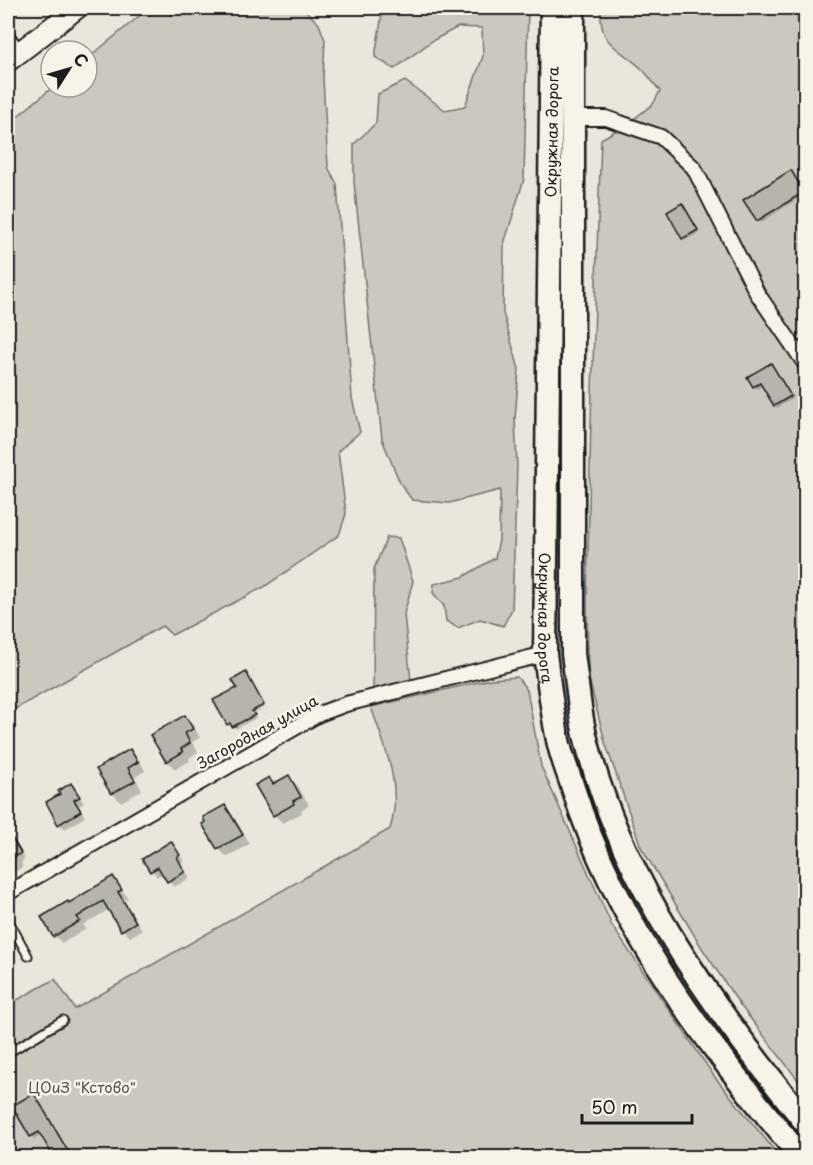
<svg xmlns="http://www.w3.org/2000/svg" width="813" height="1165" font-family="'Playpen Sans',sans-serif">
  <style>
    .green { fill: #ccc8c0; stroke: #74726e; stroke-width: 1.5 }
    .shadow { fill: #0003 }
    .building { fill: #b6b4ac; stroke: #1c1c1c; stroke-width: 1.5 }
    .lines { fill: none; stroke-linecap: round; stroke-linejoin: round }
    .lane-casing { stroke: #1c1c1c; stroke-width: 11 }
    .street-casing { stroke: #1c1c1c; stroke-width: 18 }
    .secondary-casing { stroke: #1c1c1c; stroke-width: 24 }
    .primary-casing { stroke: #1c1c1c; stroke-width: 27 }
    .lane { stroke: #f7f3e8; stroke-width: 7 }
    .street { stroke: #f7f3e8; stroke-width: 14 }
    .secondary { stroke: #f7f3e8; stroke-width: 20 }
    .primary { stroke: #f7f3e8; stroke-width: 22 }
    .labels { text-anchor: middle; dominant-baseline: central; stroke-width: 5; stroke-linejoin: round; paint-order: stroke }
    .street-label { font-size: 15px; fill: #1c1c1c; stroke: #f7f3e8 }
    .park-label { font-size: 15px; fill: #51504d; stroke: #f7f3e8 }
  </style>
  <rect width="100%" height="100%" fill="#eae6dc"/>
  <filter id="ink" filterUnits="userSpaceOnUse"><feTurbulence type="fractalNoise" baseFrequency=".0167" numOctaves="2"/><feDisplacementMap in="SourceGraphic" scale="12" xChannelSelector="R" yChannelSelector="G"/><feConvolveMatrix kernelMatrix="1 2 1 2 8 2 1 2 1" color-interpolation-filters="sRGB"/></filter>
  <g filter="url(#ink)">
    <!-- green -->
    <g class="green">
      <polygon points="149,8 303,8 319,24 325,40 323,78 328,167 337,184 352,398 360,432 338,451 346,514 339,535 264,587 172,635 162,626 8,713 8,135 13,120 53,87 87,87 87,59"/>
      <polygon points="383,8 528,8 524,179 504,244 503,313 519,369 515,419 517,466 512,609 503,626 480,619 458,628 446,621 444,606 433,593 434,584 463,577 495,558 499,540 500,490 449,503 412,500 400,483 382,439 354,182 354,144 376,123 378,94 405,81 445,110 465,106 483,56 482,28 458,27 432,41 394,69 375,57"/>
      <path d="M601,8H805V1089L740,1005L702,948L641,847L605,742L588,675L587,595L591,419L601,139L626,125L653,104L660,91C654,84 649,76 642,69C619,47 598,46 601,8Z"/>
      <polygon points="387,537 399,538 413,581 404,614 411,681 373,689 374,569"/>
      <path d="M517,677L527,690L541,766L612,926L714,1076L780,1157H8V1005L55,979L75,1009L390,829C403,787 385,747 371,707L491,679Z"/>
    </g>
    <!-- shadow -->
    <g class="shadow">
      <polygon points="793,174 805,194 760,223 745,200"/>
      <polygon points="684,207 699,233 686,240 669,213"/>
      <polygon points="806,271 806,293 796,276"/>
      <polygon points="773,367 792,399 777,408 763,385 757,389 749,378"/>
      <polygon points="248,676 265,707 253,713 256,718 236,729 233,725 230,727 228,724 239,688"/>
      <polygon points="185,717 193,725 200,738 192,742 198,752 189,758 190,761 175,769 167,761"/>
      <polygon points="130,751 139,759 145,771 135,777 142,790 121,802 112,793 98,770"/>
      <polygon points="289,777 297,785 309,805 301,810 302,813 283,823 274,815 269,779 275,785"/>
      <polygon points="71,785 84,803 79,806 85,817 65,829 59,824 62,794"/>
      <polygon points="225,807 233,815 250,844 227,857 218,848 204,824"/>
      <polygon points="8,834 25,859 22,860 22,868 14,872 8,870"/>
      <polygon points="171,843 184,861 181,863 190,878 174,887 163,873 157,877 144,859"/>
      <polygon points="113,878 128,898 124,900 142,930 130,937 123,930 110,909 83,925 86,929 62,943 55,936 43,917 69,905"/>
      <polygon points="36,1097 72,1158 56,1158 42,1134 34,1139 14,1106"/>
    </g>
    <!-- building -->
    <g class="building">
      <polygon points="791,170 804,192 757,221 743,200"/>
      <polygon points="682,203 698,230 682,239 667,212"/>
      <polygon points="771,363 791,396 774,406 760,383 753,387 747,377"/>
      <polygon points="246,672 264,705 252,711 255,715 232,727 230,723 227,725 213,700 237,688 232,680"/>
      <polygon points="185,715 193,729 185,733 190,743 181,749 183,752 166,762 150,735"/>
      <polygon points="130,749 138,762 128,768 135,781 111,794 96,769"/>
      <polygon points="289,775 301,797 293,801 294,804 273,816 255,785 269,777 273,784"/>
      <polygon points="71,783 80,797 74,800 81,811 58,825 46,802 60,794 58,791"/>
      <polygon points="225,805 243,835 217,849 202,824 205,822 203,817"/>
      <polygon points="8,831 21,853 8,861"/>
      <polygon points="171,841 180,855 177,857 185,872 167,882 158,867 150,872 142,859"/>
      <polygon points="113,876 122,890 118,892 136,922 121,931 103,901 77,917 80,921 53,937 41,917 68,901 69,903"/>
      <polygon points="34,1093 72,1158 54,1158 39,1132 30,1137 12,1106"/>
    </g>
    <g class="lines">
      <defs>
        <g id="lane">
          <polyline points="8,32 20,49"/>
          <polyline points="8,919 28,956"/>
          <polyline points="8,1053 63,1020"/>
        </g>
        <g id="street">
          <polyline points="573,118 606,118 661,137 694,168 757,293 806,365"/>
          <polyline points="8,893 319,714 346,704 545,654"/>
        </g>
        <polyline id="secondary" points="8,61 77,8"/>
        <g id="primary">
          <path id="s1" d="M552,8L545,654C549,683 552,712 558,740C561,756 568,772 573,788C617,928 708,1046 802,1158"/>
          <path d="M573,8V654C577,681 579,709 585,735C621,884 712,1005 806,1123"/>
        </g>
      </defs>
      <!-- lane casing -->
      <use href="#lane" class="lane-casing"/>
      <!-- street casing -->
      <use href="#street" class="street-casing"/>
      <!-- secondary casing -->
      <use href="#secondary" class="secondary-casing"/>
      <!-- primary casing -->
      <use href="#primary" class="primary-casing"/>
      <!-- lane -->
      <use href="#lane" class="lane"/>
      <!-- street -->
      <use href="#street" class="street"/>
      <!-- secondary -->
      <use href="#secondary" class="secondary"/>
      <!-- primary -->
      <use href="#primary" class="primary"/>
    </g>
  </g>
  <g class="labels">
    <!-- street labels -->
    <g class="street-label">
      <text transform="translate(551 132) rotate(-89)">Окружная дорога</text>
      <text stroke="none"><textPath href="#s1" startOffset="610">Окружная дорога</textPath></text>
      <text transform="translate(257 731) rotate(-29)">Загородная улица</text>
    </g>
    <!-- park labels -->
    <g class="park-label">
      <text x="82" y="1086">ЦОиЗ "Кстово"</text>
    </g>
  </g>
  <!-- margin -->
  <rect width="813" height="1165" fill="none" stroke="#f7f3e8" stroke-width="30"/>
  <rect x="15" y="15" width="783" height="1135" fill="none" stroke="#1c1c1c" stroke-width="2" filter="url(#ink)"/>
  <!-- north arrow -->
  <g transform="translate(69 69) rotate(53)"><circle r="28" fill="#f7f3e8" stroke="#9f9d96" stroke-width="1.5"/>
  <path d="M0-4.5L10 22L0 15L-10 22Z" fill="#1c1c1c"/>
  <text y="-9" font-size="16" font-weight="bold" text-anchor="middle" fill="#1c1c1c">С</text>
  </g>
  <!-- scale -->
  <path d="M582 1114v9h110v-9" fill="none" stroke="#1c1c1c" stroke-width="3"/>
  <text x="591" y="1114" font-size="18" fill="#1c1c1c" stroke="#f7f3e8" stroke-width="4.5" paint-order="stroke">50 m</text>
</svg>
